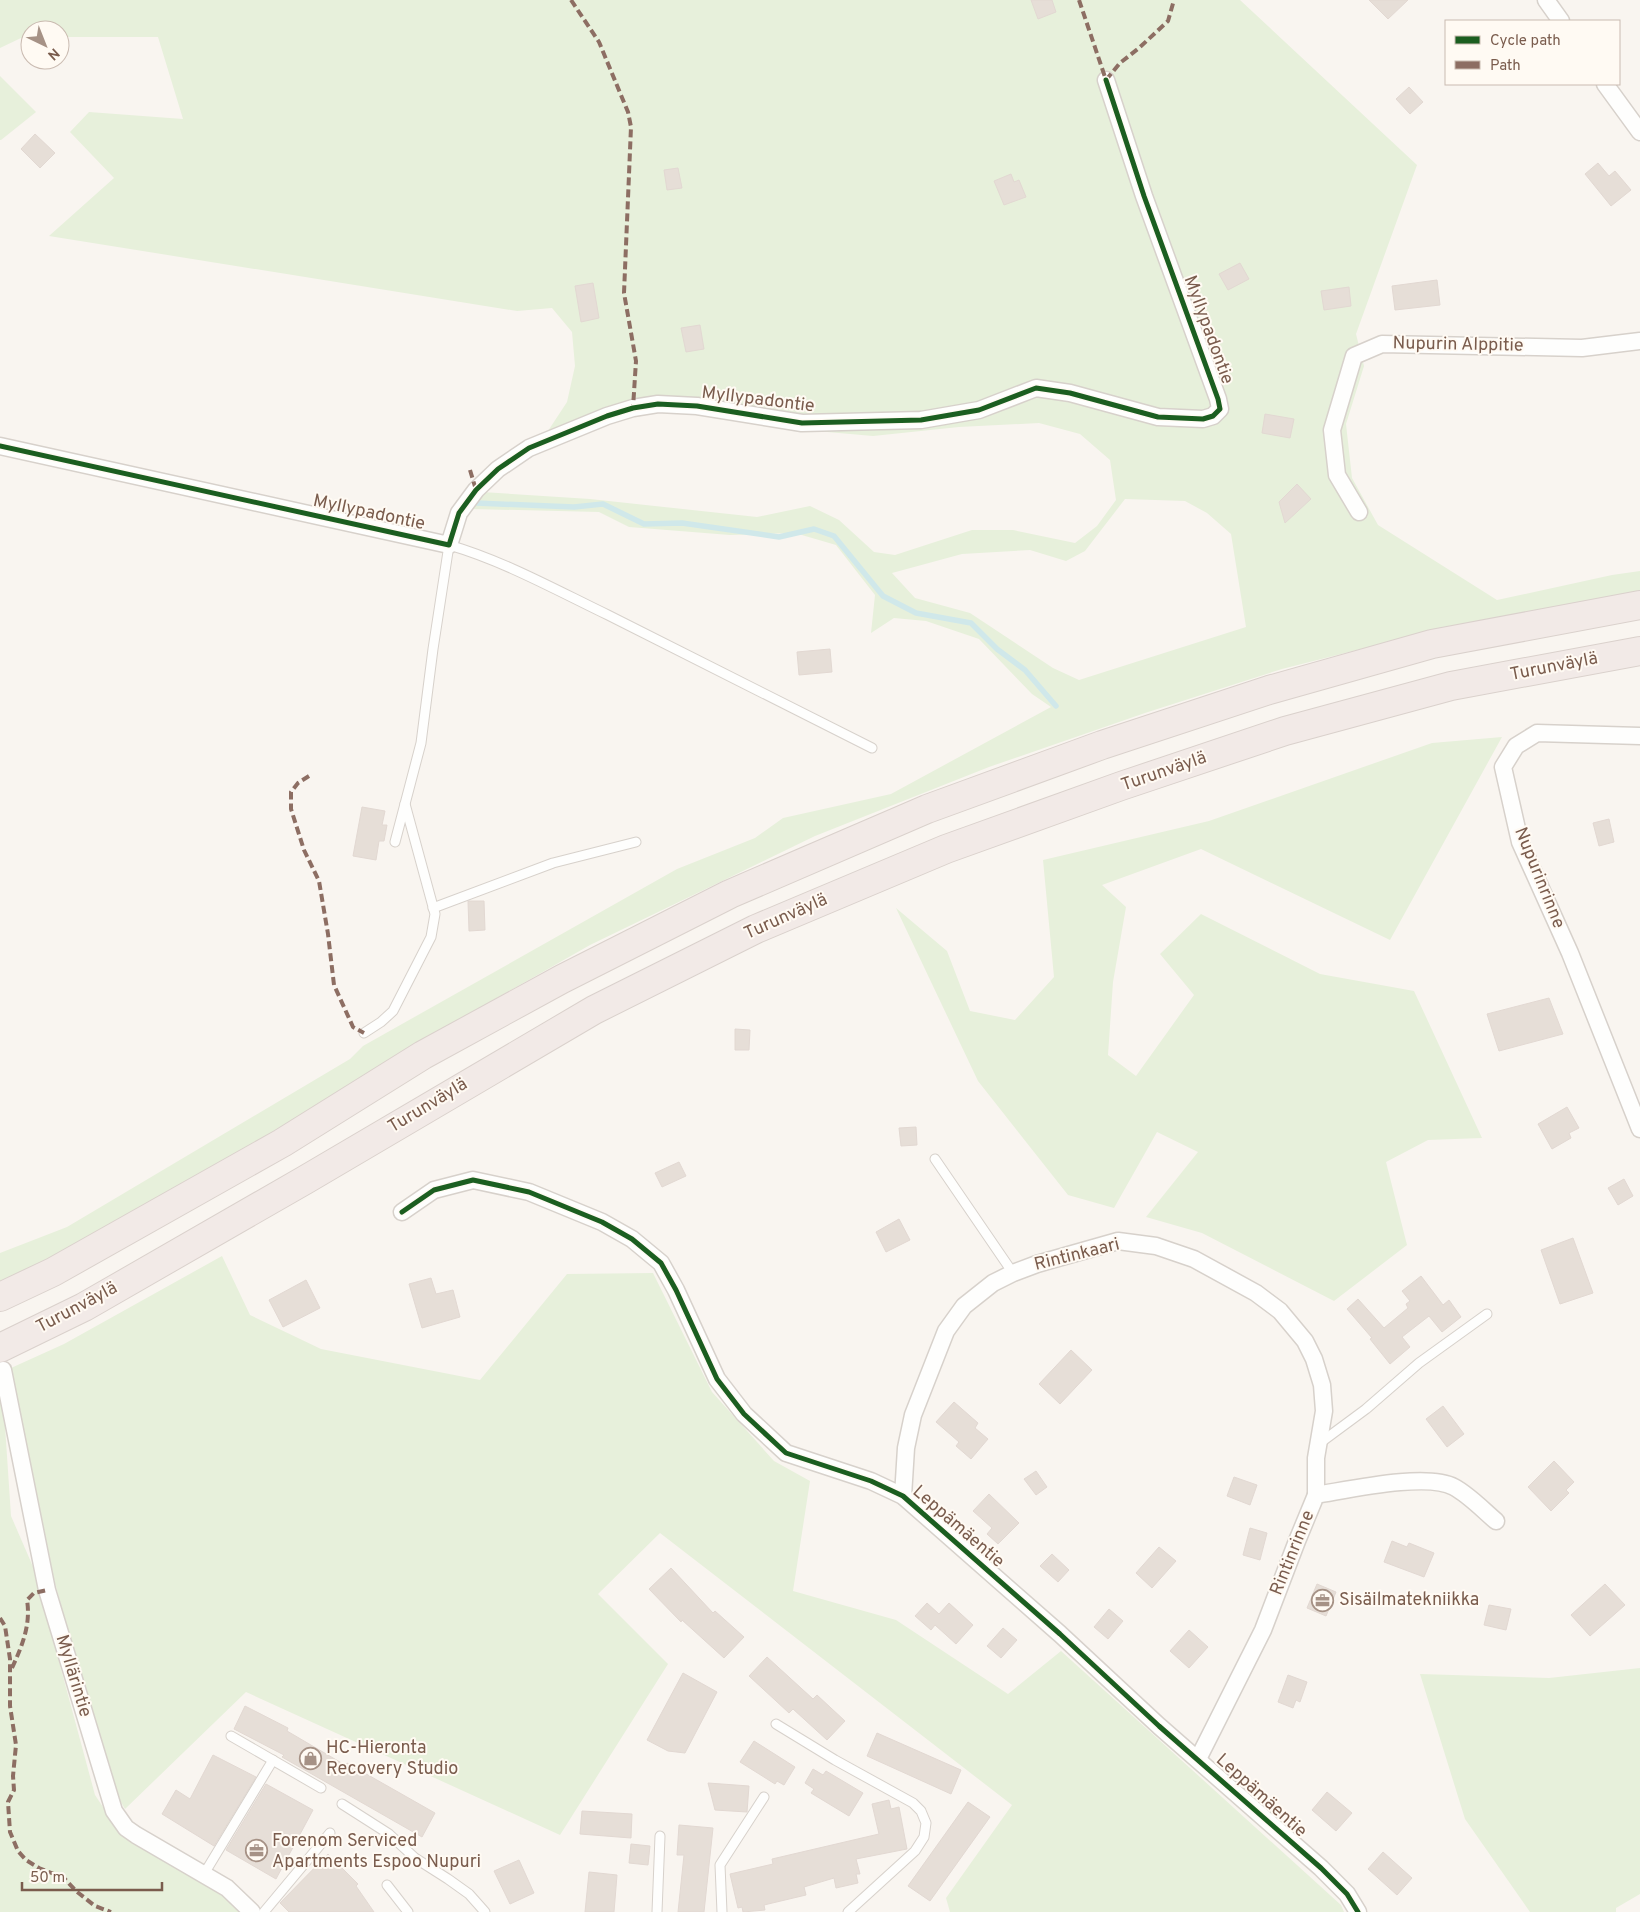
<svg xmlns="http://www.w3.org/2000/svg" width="1640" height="1912" font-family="Overpass,sans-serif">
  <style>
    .green { fill: #e7f0db; fill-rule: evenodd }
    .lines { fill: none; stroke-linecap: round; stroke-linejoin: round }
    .stream { stroke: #d0e8ea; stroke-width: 5.5 }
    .building { fill: #e6ded7; stroke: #e2d8d2 }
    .lane-casing { stroke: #d7d1cb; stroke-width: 11 }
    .street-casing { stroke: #d7d1cb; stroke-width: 19 }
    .highway-casing { stroke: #dad1cc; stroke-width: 30 }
    .lane { stroke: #fefefd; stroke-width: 9 }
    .street { stroke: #fefefd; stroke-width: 16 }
    .highway { stroke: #f2eae7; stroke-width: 28 }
    .quiet { stroke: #8d6e63; stroke-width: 4; stroke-dasharray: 8 4; stroke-linecap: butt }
    .cycleway-casing { stroke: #fffaf3; stroke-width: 8 }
    .cycleway { stroke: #1b5e20; stroke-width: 5 }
    .labels { text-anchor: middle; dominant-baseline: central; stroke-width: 4; stroke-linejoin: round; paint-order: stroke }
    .street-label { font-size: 18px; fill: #7a5c4d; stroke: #fffaf3 }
    .poi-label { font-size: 18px; fill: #7a5c4d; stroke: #fffaf3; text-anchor: start }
  </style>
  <rect width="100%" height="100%" fill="#f9f5f0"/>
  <!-- green -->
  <g class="green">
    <path d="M0,0H1240L1417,165L1356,334L1364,366L1346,424L1352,478L1378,525L1497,600L1612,575L1640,571V593L1408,637L1282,669L1145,713L989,767L815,836L590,945L430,1036L259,1141L19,1275L0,1282V1253L67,1227L350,1059L363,1046L677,869L755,838L783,818L891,794L1051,707L1032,694L979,639L926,621L894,618L871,633L875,595L836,545L795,533L730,535L629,527L599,512L471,509L482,492L590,499L757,517L810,506L839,520L874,552L895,555L972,530H1013L1075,543L1097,526L1116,500L1110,460L1080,434L1039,423L959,427L873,436L793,429L666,410L627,414L546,434L567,402L575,366L572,332L552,308L517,311L49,236L114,178L70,132L89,112L183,119L158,37H60V30H30V38H21L0,48ZM1125,499L1185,501L1207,513L1231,534L1246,627L1079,680L1053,668L970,613L915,598L892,573L962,554L1030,550L1066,561L1085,551Z"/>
    <polygon points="0,76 36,112 1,140 0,140"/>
    <polygon points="1502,737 1390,940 1201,849 1102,885 1126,907 1113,982 1108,1055 1136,1076 1194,995 1160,954 1201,914 1320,974 1414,991 1482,1138 1428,1140 1386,1162 1407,1245 1334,1301 1202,1233 1146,1217 1198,1152 1157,1132 1114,1208 1068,1195 978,1081 896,908 947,951 970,1011 1015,1020 1054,977 1043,860 1209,821 1432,743"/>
    <polygon points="222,1256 250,1315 321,1349 480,1380 567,1274 653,1273 712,1392 774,1461 810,1481 793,1591 896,1620 1008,1694 1061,1651 1341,1905 1344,1912 950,1912 946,1898 1012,1805 660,1533 598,1594 668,1664 560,1835 246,1692 125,1809 109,1782 96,1737 54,1579 11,1368 64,1344"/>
    <polygon points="0,1395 4,1411 11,1516 34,1569 95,1795 111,1819 220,1890 243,1912 0,1912"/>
    <polygon points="1640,1668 1640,1894 1616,1908 1616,1912 1530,1912 1465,1819 1420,1674 1549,1678"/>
  </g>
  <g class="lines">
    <!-- stream -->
    <polyline class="stream" points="476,503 574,507 603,504 644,524 682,523 779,537 814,529 834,536 883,596 916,613 971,623 997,649 1025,670 1056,706"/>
  </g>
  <!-- building -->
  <g class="building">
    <polygon points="1031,0 1052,0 1056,12 1038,19"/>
    <polygon points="1369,0 1408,0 1388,19"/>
    <polygon points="1409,87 1423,102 1410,114 1396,99"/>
    <polygon points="35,134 55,153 40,168 21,149"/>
    <polygon points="1598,163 1609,176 1615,171 1631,190 1611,206 1585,174"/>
    <polygon points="678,168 682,188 667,190 664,170"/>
    <polygon points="1011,174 1014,182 1019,180 1026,197 1004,205 994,181"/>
    <polygon points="1240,263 1249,279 1228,290 1219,274"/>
    <polygon points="1437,280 1440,305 1395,310 1392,286"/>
    <polygon points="593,283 599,318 581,322 575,286"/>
    <polygon points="1349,287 1351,306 1324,310 1321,291"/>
    <polygon points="700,325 704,349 686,352 681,328"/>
    <polygon points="1265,414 1294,419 1290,438 1262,433"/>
    <polygon points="1297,484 1311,499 1285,523 1279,502"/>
    <polygon points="830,649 832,672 799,675 797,652"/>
    <polygon points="362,807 385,811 382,825 387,825 384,841 379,841 376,860 353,856"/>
    <polygon points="1609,819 1614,842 1599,846 1593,823"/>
    <polygon points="468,901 484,901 485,930 469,931"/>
    <polygon points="1549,998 1563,1034 1499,1051 1487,1014"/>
    <polygon points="735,1029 750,1030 749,1050 735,1050"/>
    <polygon points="1567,1107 1579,1128 1569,1133 1571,1138 1552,1149 1538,1124"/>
    <polygon points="916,1127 917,1145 901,1146 899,1128"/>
    <polygon points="679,1162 686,1176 662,1187 655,1173"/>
    <polygon points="1624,1179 1633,1196 1618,1205 1608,1188"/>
    <polygon points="899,1219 910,1240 886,1252 876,1232"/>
    <polygon points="1573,1238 1593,1293 1560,1304 1541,1250"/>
    <polygon points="1421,1276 1443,1305 1449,1300 1461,1317 1442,1332 1429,1316 1402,1337 1410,1347 1390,1364 1370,1339 1372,1338 1347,1309 1358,1299 1384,1328 1408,1308 1406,1304 1410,1301 1402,1291"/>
    <polygon points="431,1278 436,1294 453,1290 460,1317 422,1328 409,1284"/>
    <polygon points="306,1280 320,1308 283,1327 269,1300"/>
    <polygon points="1071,1350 1092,1370 1060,1404 1039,1384"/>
    <polygon points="954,1402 978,1423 975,1428 988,1439 971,1459 956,1446 959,1442 936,1422"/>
    <polygon points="1443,1406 1464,1434 1447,1447 1426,1419"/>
    <polygon points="1554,1461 1574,1482 1566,1490 1569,1493 1551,1511 1528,1487"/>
    <polygon points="1036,1471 1047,1487 1036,1495 1024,1479"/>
    <polygon points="1234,1477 1257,1485 1250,1505 1227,1496"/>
    <polygon points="989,1494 1019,1523 998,1544 987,1534 992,1528 973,1511"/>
    <polygon points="1250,1528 1267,1533 1260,1560 1243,1555"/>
    <polygon points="1392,1541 1407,1547 1409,1543 1434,1553 1424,1577 1384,1562"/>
    <polygon points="1159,1547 1176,1561 1152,1588 1136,1573"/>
    <polygon points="1052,1554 1069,1570 1058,1582 1040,1566"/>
    <polygon points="671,1568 713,1613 715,1611 744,1637 724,1658 682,1620 681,1622 649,1589"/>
    <polygon points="1317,1584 1336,1592 1326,1616 1307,1608"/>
    <polygon points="1605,1584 1625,1605 1590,1636 1571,1615"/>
    <polygon points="927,1603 939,1614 949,1603 973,1625 956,1644 935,1625 931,1630 915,1616"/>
    <polygon points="1489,1605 1511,1609 1506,1630 1484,1625"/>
    <polygon points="1109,1609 1123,1621 1108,1639 1094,1627"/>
    <polygon points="1003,1628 1017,1640 1001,1658 987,1646"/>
    <polygon points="1189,1630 1208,1647 1189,1668 1170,1651"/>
    <polygon points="767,1657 813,1699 817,1695 845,1721 827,1740 793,1709 789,1713 749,1676"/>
    <polygon points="683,1673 717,1692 685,1753 668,1751 647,1740"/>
    <polygon points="1288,1675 1307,1682 1300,1702 1296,1700 1293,1708 1278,1702"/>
    <polygon points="245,1706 288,1728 287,1731 345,1765 347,1763 435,1813 422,1837 282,1757 284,1755 234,1729"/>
    <polygon points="877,1733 961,1770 951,1794 867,1756"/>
    <polygon points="754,1741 795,1767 784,1785 777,1781 775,1784 740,1762"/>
    <polygon points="213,1755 256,1777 214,1846 162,1814 176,1790 190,1799"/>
    <polygon points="813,1769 823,1775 826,1771 863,1793 849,1816 811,1793 814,1789 805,1783"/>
    <polygon points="708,1783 749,1786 747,1812 715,1810"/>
    <polygon points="266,1784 313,1810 276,1879 226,1850"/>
    <polygon points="1327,1792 1352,1813 1336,1831 1312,1810"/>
    <polygon points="889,1800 891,1809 899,1807 907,1849 856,1859 860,1874 856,1874 858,1883 836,1888 834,1878 804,1887 806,1895 764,1905 765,1910 743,1912 742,1907 738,1908 730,1874 773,1864 772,1859 879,1834 872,1804"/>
    <polygon points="968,1802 990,1817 930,1901 908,1886"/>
    <polygon points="582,1811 632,1814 631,1838 580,1834"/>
    <polygon points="679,1825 713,1828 704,1912 678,1912 684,1855 677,1855"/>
    <polygon points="631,1844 650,1846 648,1865 629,1863"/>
    <polygon points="1383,1852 1412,1878 1397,1895 1368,1869"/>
    <polygon points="328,1854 358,1884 356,1886 374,1912 289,1912 280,1903"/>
    <polygon points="519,1860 534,1893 510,1904 494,1871"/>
    <polygon points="589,1872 617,1875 614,1912 585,1912"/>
  </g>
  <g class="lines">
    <defs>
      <g id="lane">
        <path d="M395,842L421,743L433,649L449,545C504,561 556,590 608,615C696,659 784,703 872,748"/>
        <polyline points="433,908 553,863 636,842"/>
        <polyline points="364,1033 381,1022 393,1011 431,937 435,914 405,804"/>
        <polyline points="935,1159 1013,1273"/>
        <polyline points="1320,1443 1366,1409 1419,1363 1487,1314"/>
        <polyline points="776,1724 835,1760 913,1803 921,1811 926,1823 924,1837 915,1851 848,1912"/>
        <polyline points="231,1736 321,1788"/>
        <polyline points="342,1804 389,1834 415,1858 448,1879 469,1894 485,1912"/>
        <polyline points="204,1874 273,1760"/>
        <polyline points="387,1885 408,1912"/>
        <polyline points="264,1912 330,1833"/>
        <polyline points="657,1912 660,1836"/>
        <polyline points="722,1912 720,1865 764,1797"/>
      </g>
      <g id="street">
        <polyline points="1546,0 1561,21"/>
        <polyline points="1605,84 1640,132"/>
        <polyline points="0,446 449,545 459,513 476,490 498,469 529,448 607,416 633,408 658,404 697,406 802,423 921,420 979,410 1036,388 1070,393 1158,417 1203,419 1213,416 1220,409 1218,399 1144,196 1106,80"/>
        <polyline points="1359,512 1337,475 1332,430 1354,356 1382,344 1582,348 1640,341"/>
        <polyline points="1640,736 1537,733 1516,746 1503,767 1520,842 1570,953 1640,1129"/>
        <polyline points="402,1212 434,1190 473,1180 529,1192 602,1222 632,1239 661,1263 676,1290 717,1379 744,1414 786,1453 871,1481 903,1496 1060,1634 1159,1726 1321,1868 1347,1894 1358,1912"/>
        <polyline points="3,1370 47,1590 114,1811 126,1828 136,1835 227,1888 252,1912"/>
        <polyline points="903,1496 906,1448 913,1415 946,1331 964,1306 993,1283 1013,1273 1037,1264 1118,1241 1156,1246 1194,1259 1256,1293 1280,1311 1305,1341 1314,1359 1322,1385 1324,1411 1316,1458 1316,1495"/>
        <path d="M1198,1759L1263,1630L1297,1541L1316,1495C1348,1490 1427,1472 1454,1487C1469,1495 1483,1510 1496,1521"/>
      </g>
      <g id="highway">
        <polyline points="0,1297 53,1272 282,1143 423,1055 562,979 730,894 927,809 1102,745 1269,690 1432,644 1640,605"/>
        <polyline points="0,1348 84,1307 305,1180 594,1010 756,929 946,849 1121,786 1285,731 1451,686 1640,651"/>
      </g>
    </defs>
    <!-- lane casing -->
    <use href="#lane" class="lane-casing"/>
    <!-- street casing -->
    <use href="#street" class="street-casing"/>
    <!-- highway casing -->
    <use href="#highway" class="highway-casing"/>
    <!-- lane -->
    <use href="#lane" class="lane"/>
    <!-- street -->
    <use href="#street" class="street"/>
    <!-- highway -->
    <use href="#highway" class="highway"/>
    <!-- quiet -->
    <g class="quiet">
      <polyline points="571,0 599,42 628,112 631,127 624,293 636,361 633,408"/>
      <polyline points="1079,0 1106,80"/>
      <polyline points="1106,80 1120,63 1139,48 1168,21 1174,0"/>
      <polyline points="470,470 476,490"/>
      <polyline points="309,776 298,783 291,792 291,809 304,850 319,881 328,934 334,985 353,1027 364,1033"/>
      <polyline points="0,1618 5,1626 10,1659 10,1706 16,1745 13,1776 14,1790 8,1802 10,1832 18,1851 26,1860 39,1868 64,1878 76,1891 95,1906 111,1912"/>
      <path d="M12,1668C22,1646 31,1625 27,1600L34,1593L47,1590"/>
    </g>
    <defs>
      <g id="cycleway">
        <polyline points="0,446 449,545 459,513 476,490 498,469 529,448 607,416 633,408 658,404 697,406 802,423 921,420 979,410 1036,388 1070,393 1158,417 1203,419 1213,416 1220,409 1218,399 1144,196 1106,80"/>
        <polyline points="402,1212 434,1190 473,1180 529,1192 602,1222 632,1239 661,1263 676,1290 717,1379 744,1414 786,1453 871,1481 903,1496 1060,1634 1159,1726 1321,1868 1347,1894 1358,1912"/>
      </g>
    </defs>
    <!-- cycleway casing -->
    <use href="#cycleway" class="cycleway-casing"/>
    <!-- cycleway -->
    <use href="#cycleway" class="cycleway"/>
  </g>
  <!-- icons -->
  <defs>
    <symbol id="office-ring" viewBox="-11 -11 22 22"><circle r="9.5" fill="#fffaf3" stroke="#a69286" stroke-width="1.5"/><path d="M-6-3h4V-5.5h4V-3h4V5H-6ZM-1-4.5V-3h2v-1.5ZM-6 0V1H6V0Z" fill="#a69286"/></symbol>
    <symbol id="shop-ring" viewBox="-11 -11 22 22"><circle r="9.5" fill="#fffaf3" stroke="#a69286" stroke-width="1.5"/><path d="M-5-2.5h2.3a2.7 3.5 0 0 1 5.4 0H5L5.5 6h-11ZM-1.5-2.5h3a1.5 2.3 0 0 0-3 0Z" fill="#a69286"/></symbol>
  </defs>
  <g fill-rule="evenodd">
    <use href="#office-ring" x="1310" y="1588" width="25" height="25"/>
    <use href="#shop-ring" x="298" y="1746" width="25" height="25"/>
    <use href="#office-ring" x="244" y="1838" width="25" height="25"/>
  </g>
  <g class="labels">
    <!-- street labels -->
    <g class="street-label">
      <text transform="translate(1208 330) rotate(70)">Myllypadontie</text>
      <text transform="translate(1458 345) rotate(1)">Nupurin Alppitie</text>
      <text transform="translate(758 400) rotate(7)">Myllypadontie</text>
      <text transform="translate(369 513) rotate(12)">Myllypadontie</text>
      <text transform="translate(1554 667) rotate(-11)">Turunväylä</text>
      <text transform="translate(1164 772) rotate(-19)">Turunväylä</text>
      <text transform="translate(1539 878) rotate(68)">Nupurinrinne</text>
      <text transform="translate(786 917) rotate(-24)">Turunväylä</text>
      <text transform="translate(428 1106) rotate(-31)">Turunväylä</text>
      <text transform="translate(1077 1255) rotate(-14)">Rintinkaari</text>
      <text transform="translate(77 1308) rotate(-28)">Turunväylä</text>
      <text transform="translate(958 1527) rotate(41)">Leppämäentie</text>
      <text transform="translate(1293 1553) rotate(-68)">Rintinrinne</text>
      <text transform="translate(73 1676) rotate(73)">Myllärintie</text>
      <text transform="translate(1261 1796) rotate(42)">Leppämäentie</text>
    </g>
    <!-- poi labels -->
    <g class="poi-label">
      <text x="1339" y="1600">Sisäilmatekniikka</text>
      <text x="326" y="1748">HC-Hieronta<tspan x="326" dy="21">Recovery Studio</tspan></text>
      <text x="272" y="1841">Forenom Serviced<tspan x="272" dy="21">Apartments Espoo Nupuri</tspan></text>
    </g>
  </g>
  <!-- legend -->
  <rect x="1445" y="20" width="175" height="65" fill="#fffaf3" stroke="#cabbb1"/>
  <rect x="1455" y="36" width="25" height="8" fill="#1b5e20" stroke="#cabbb1"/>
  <text x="1490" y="45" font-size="15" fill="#7a5c4d">Cycle path</text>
  <rect x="1455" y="61" width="25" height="8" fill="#8d6e63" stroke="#cabbb1"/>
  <text x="1490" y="70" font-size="15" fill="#7a5c4d">Path</text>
  <!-- north arrow -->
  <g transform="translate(45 45) rotate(137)"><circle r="24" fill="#fffaf3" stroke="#cabbb1"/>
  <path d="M0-4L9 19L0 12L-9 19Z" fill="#a69286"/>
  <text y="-8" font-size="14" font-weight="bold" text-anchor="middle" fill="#7a5c4d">N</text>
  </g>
  <!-- scale -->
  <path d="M22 1882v8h140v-8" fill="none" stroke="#7a5c4d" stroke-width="2.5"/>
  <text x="30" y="1882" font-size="15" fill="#7a5c4d" stroke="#fffaf3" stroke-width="4" paint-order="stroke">50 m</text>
</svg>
